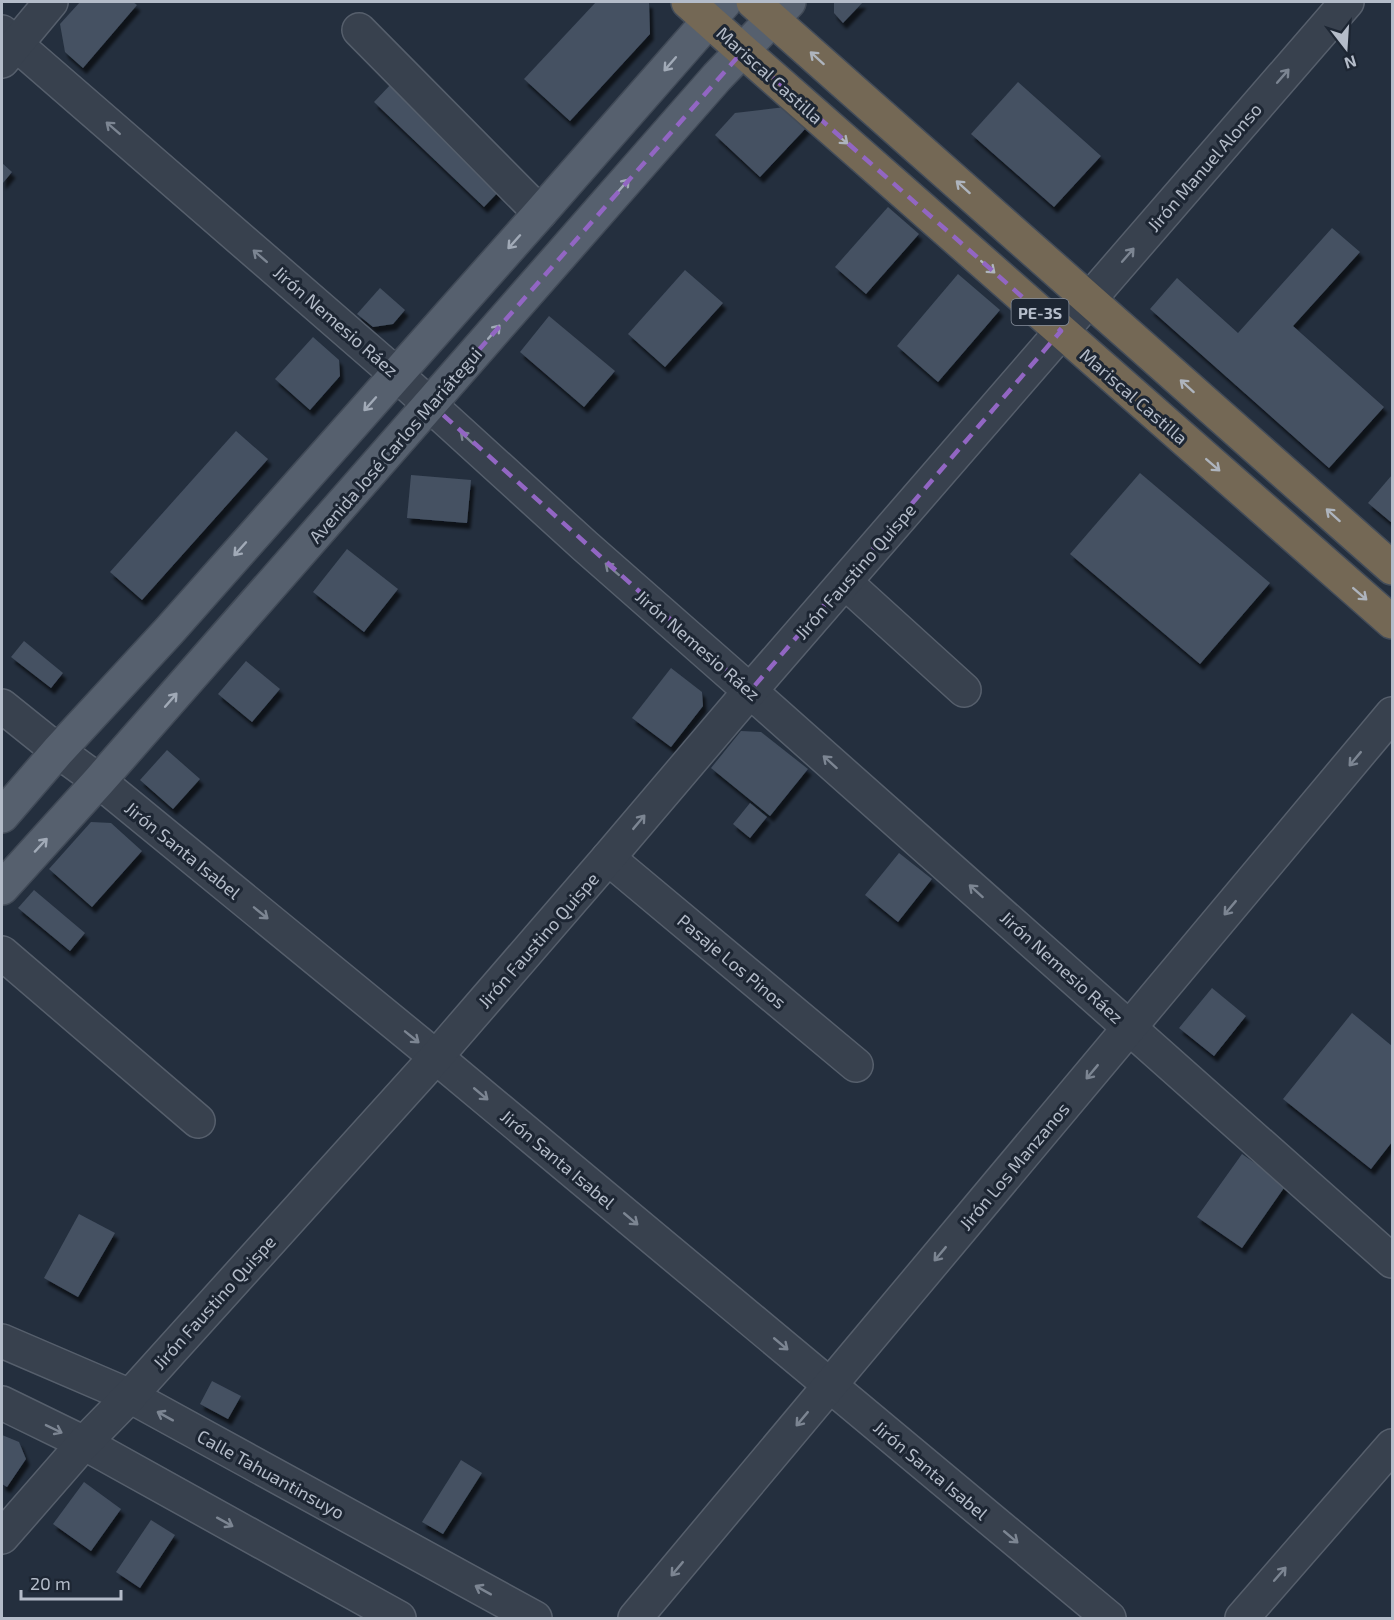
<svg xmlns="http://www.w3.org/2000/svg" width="1394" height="1620" font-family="'Exo 2',sans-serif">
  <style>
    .building { fill: #455162; filter: url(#shadow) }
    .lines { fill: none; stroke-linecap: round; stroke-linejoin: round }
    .minor-casing { stroke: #565f6c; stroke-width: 36 }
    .major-casing { stroke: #414a57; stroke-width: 36 }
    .highway-casing { stroke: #434c59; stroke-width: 36 }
    .minor { stroke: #38414e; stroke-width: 33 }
    .major { stroke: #56606e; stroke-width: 33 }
    .highway { stroke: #746855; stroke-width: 33 }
    .oneway { stroke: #aeb4bd }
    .oneway2 { stroke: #a1aab7 }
    .oneway3 { stroke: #7c8592 }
    .marked { fill: none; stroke: #9266c3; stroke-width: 4.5; stroke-dasharray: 12 8; stroke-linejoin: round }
    .labels { text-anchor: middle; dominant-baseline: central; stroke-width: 6; stroke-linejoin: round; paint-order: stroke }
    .shield { fill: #1d2633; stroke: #878f9c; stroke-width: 1.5 }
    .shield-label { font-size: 16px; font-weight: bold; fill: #b4bcc9 }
    .street-label { font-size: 18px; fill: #b4bcc9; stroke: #1d2633 }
  </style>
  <defs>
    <filter id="shadow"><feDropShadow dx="3.5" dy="6" stdDeviation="1.5" flood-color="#0009"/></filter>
  </defs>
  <rect width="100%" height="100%" fill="#242f3e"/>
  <!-- building -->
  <g class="building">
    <polygon points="80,2 133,2 137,5 83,68 65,52 60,24"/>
    <polygon points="596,2 649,2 650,34 570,121 524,79"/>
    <polygon points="834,2 863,2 843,23 834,13"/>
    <polygon points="393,82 504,186 484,207 374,102"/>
    <polygon points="1018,82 1101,156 1054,207 971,134"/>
    <polygon points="785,107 807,127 760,177 715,135 735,113"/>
    <polygon points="2,163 12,172 2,184"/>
    <polygon points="888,207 919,234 866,294 835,267"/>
    <polygon points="1332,228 1360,252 1293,326 1384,407 1329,468 1150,309 1177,278 1238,333"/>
    <polygon points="685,270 723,303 665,367 628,334"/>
    <polygon points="958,274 1000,310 938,382 897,346"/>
    <polygon points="380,288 405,310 393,324 373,327 357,314"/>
    <polygon points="549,316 615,371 584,407 520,352"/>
    <polygon points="313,337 339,360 340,376 310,410 275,379"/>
    <polygon points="236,431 268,459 142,600 110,572"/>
    <polygon points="1140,473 1270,583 1200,664 1070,554"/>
    <polygon points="411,475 471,480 467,523 407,518"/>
    <polygon points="1392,475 1392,523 1368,503"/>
    <polygon points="347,549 398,589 364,632 313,592"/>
    <polygon points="24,641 63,673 51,688 11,657"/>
    <polygon points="246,661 280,689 252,722 218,694"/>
    <polygon points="671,668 702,692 703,706 671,747 632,718"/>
    <polygon points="741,731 761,732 808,769 770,816 711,768"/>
    <polygon points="167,750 200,779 173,809 140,780"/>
    <polygon points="750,803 767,817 750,838 733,824"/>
    <polygon points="91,822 111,823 142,851 92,907 49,869"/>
    <polygon points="899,853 932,879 898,922 865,895"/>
    <polygon points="34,890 85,933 70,951 18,908"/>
    <polygon points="1212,988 1246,1016 1214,1056 1179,1028"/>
    <polygon points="1352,1013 1392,1046 1392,1142 1371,1169 1283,1099"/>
    <polygon points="1242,1154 1286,1185 1242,1248 1197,1217"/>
    <polygon points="79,1214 115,1233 78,1297 44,1278"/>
    <polygon points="212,1381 241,1396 228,1419 200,1404"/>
    <polygon points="2,1435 19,1442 26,1459 7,1487 2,1484"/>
    <polygon points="461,1460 482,1473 443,1534 422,1522"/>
    <polygon points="84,1482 121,1509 91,1551 53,1524"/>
    <polygon points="151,1520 175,1535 140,1588 116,1572"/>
  </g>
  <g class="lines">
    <defs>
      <g id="minor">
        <polyline points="359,30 540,213"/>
        <polyline points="2,32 396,374 585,546 750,691 1392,1261"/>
        <polyline points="2,61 51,2"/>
        <polyline points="845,582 964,690"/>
        <polyline points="2,706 58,751 99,781 436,1057 1109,1618"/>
        <polyline points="608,858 856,1065"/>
        <polyline points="2,953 198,1121"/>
        <polyline points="2,1341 130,1396 535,1618"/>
        <polyline points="2,1403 84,1443 399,1618"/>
        <polyline points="2,1537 84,1443 130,1396 436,1057 608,858 750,691 1347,2"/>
        <polyline points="635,1618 1392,714"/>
        <polyline points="1242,1618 1392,1446"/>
      </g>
      <g id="major">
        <polyline points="2,816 58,751 169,631 540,213 725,2"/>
        <polyline points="2,888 99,781 717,77 789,2"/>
      </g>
      <g id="highway">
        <polyline points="688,2 743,51 1392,622"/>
        <polyline points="753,2 1392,568"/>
      </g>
    </defs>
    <!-- minor casing -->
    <use href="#minor" class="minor-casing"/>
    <!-- major casing -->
    <use href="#major" class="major-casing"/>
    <!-- highway casing -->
    <use href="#highway" class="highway-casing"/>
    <!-- minor -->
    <use href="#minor" class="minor"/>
    <!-- major -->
    <use href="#major" class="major"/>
    <!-- highway -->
    <use href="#highway" class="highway"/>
  </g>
  <!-- one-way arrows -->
  <defs><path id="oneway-shaft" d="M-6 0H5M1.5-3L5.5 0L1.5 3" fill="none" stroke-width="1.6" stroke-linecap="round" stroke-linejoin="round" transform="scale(1.5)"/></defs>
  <g class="oneway">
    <use href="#oneway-shaft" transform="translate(817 58) rotate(-138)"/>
    <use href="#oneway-shaft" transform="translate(841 138) rotate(41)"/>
    <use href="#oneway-shaft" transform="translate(963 187) rotate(-138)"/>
    <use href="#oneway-shaft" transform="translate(988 267) rotate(41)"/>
    <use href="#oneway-shaft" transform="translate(1187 386) rotate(-138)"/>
    <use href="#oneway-shaft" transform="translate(1213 465) rotate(41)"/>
    <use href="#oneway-shaft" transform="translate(1333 515) rotate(-138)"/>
    <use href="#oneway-shaft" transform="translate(1360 594) rotate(41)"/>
  </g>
  <g class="oneway2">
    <use href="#oneway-shaft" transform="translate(670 64) rotate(131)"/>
    <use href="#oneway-shaft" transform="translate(623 186) rotate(-49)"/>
    <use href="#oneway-shaft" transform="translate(514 242) rotate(132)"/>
    <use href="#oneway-shaft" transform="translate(494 332) rotate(-49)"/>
    <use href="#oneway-shaft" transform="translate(370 404) rotate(132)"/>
    <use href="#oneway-shaft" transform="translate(240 549) rotate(132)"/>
    <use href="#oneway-shaft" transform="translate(171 700) rotate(-49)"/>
    <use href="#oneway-shaft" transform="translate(41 845) rotate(-47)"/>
  </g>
  <g class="oneway3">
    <use href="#oneway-shaft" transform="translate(1283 76) rotate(-49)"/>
    <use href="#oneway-shaft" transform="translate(113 128) rotate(-139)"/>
    <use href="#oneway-shaft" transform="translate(1128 255) rotate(-49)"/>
    <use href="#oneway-shaft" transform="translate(260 256) rotate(-139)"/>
    <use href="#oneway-shaft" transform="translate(467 438) rotate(-137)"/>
    <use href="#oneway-shaft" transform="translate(612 569) rotate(-139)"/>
    <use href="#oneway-shaft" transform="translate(1355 759) rotate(130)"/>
    <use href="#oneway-shaft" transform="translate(830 762) rotate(-138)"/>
    <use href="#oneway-shaft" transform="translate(639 822) rotate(-50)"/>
    <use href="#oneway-shaft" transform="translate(976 891) rotate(-138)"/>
    <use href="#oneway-shaft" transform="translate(1230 908) rotate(130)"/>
    <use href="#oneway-shaft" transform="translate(261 913) rotate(39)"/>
    <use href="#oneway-shaft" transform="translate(412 1037) rotate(39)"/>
    <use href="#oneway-shaft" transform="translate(1092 1072) rotate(130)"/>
    <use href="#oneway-shaft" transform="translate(481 1094) rotate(40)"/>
    <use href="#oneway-shaft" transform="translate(631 1219) rotate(40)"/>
    <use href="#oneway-shaft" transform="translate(940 1254) rotate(130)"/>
    <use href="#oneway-shaft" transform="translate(781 1344) rotate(40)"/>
    <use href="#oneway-shaft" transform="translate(165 1416) rotate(-151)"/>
    <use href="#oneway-shaft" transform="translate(802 1419) rotate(130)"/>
    <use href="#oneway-shaft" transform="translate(54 1429) rotate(26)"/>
    <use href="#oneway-shaft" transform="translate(225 1522) rotate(29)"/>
    <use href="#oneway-shaft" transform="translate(1011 1537) rotate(40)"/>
    <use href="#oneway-shaft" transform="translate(677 1569) rotate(130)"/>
    <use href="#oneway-shaft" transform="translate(1280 1574) rotate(-49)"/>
    <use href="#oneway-shaft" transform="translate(483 1590) rotate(-151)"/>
  </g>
  <!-- marked area -->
  <path class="marked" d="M743,51L1061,331L750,691L431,404Z"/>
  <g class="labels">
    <!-- shield labels -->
    <rect class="shield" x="1011.5" y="299" width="57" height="26" rx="4.5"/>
    <g class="shield-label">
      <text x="1040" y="312">PE-3S</text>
    </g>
    <!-- street labels -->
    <g class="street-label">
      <text transform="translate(770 75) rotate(42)">Mariscal Castilla</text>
      <text transform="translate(1204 167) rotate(-49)">Jirón Manuel Alonso</text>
      <text transform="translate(336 321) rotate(41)">Jirón Nemesio Ráez</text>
      <text transform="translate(1134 396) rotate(41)">Mariscal Castilla</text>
      <text transform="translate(395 445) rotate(-49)">Avenida José Carlos Mariátegui</text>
      <text transform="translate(855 571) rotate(-49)">Jirón Faustino Quispe</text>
      <text transform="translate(698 645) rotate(41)">Jirón Nemesio Ráez</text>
      <text transform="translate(183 850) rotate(39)">Jirón Santa Isabel</text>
      <text transform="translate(538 940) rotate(-49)">Jirón Faustino Quispe</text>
      <text transform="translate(732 961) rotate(40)">Pasaje Los Pinos</text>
      <text transform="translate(1062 967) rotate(42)">Jirón Nemesio Ráez</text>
      <text transform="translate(558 1159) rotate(40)">Jirón Santa Isabel</text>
      <text transform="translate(1014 1166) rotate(-50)">Jirón Los Manzanos</text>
      <text transform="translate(214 1302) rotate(-48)">Jirón Faustino Quispe</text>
      <text transform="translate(931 1470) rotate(40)">Jirón Santa Isabel</text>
      <text transform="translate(271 1474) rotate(29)">Calle Tahuantinsuyo</text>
    </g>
  </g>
  <!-- border -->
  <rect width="1394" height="1620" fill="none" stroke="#b4bcc9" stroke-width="6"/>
  <!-- north arrow -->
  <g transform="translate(1346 48) rotate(163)" stroke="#1d2633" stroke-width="4.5" paint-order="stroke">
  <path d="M0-4.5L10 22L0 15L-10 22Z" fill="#b4bcc9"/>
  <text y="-9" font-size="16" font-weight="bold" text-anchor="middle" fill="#b4bcc9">N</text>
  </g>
  <!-- scale -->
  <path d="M21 1590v9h100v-9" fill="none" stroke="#b4bcc9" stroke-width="3"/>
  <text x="30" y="1590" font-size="18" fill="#b4bcc9" stroke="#1d2633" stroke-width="4.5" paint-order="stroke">20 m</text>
</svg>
